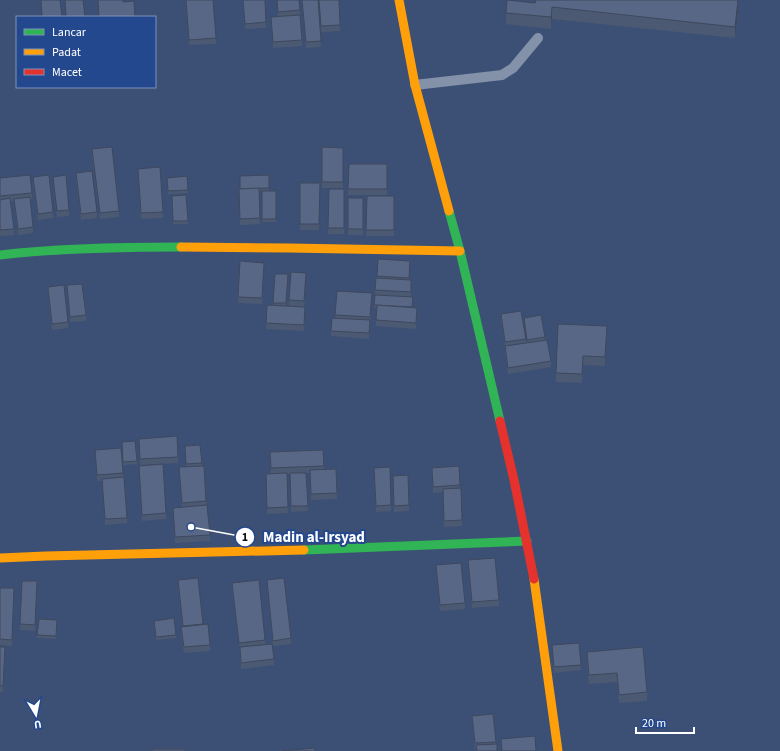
<svg xmlns="http://www.w3.org/2000/svg" width="780" height="751" font-family="'Source Sans 3',sans-serif">
  <style>
    .lines { fill: none; stroke-linecap: round; stroke-linejoin: round }
    .lane { stroke: #8391a9; stroke-width: 10 }
    .fast { stroke: #30b455; stroke-width: 9 }
    .slow { stroke: #ff9f0a; stroke-width: 9 }
    .jam { stroke: #e5322d; stroke-width: 9 }
    .wall { fill: #4c5972 }
    .shaded-wall { fill: #3e485d }
    .building { fill: #586785; stroke: #3e485d }
    .leader { fill: none; stroke: #fff; stroke-width: 1.5 }
    .callout-dot { fill: #fff; stroke: #24488d; stroke-width: 1.5 }
    .mark-label { font-size: 12px; text-anchor: middle; font-weight: bold; fill: #111 }
    .callout-label { font-size: 15px; text-anchor: middle; font-weight: bold; fill: #fff; stroke: #24488d; stroke-width: 4; stroke-linejoin: round; paint-order: stroke }
  </style>
  <rect width="100%" height="100%" fill="#3c5075"/>
  <g class="lines">
    <!-- lane -->
    <polyline class="lane" points="415,85 502,75 513,68 538,38"/>
    <!-- fast -->
    <g class="fast">
      <polyline points="449,211 460,251 500,421"/>
      <path d="M0,255C60,248 121,247 181,247"/>
      <polyline points="304,550 527,541"/>
    </g>
    <!-- slow -->
    <g class="slow">
      <polyline points="399,0 415,85 449,211"/>
      <polyline points="181,247 289,248 460,251"/>
      <polyline points="0,558 46,556 304,550"/>
      <polyline points="534,579 558,751"/>
    </g>
    <!-- jam -->
    <polyline class="jam" points="500,421 514,480 534,579"/>
  </g>
  <!-- wall -->
  <g class="wall">
    <polygon points="186,0 213,0 216,44 189,45"/>
    <polygon points="243,0 265,0 266,28 245,29"/>
    <polygon points="277,0 299,0 302,46 273,48 271,17 278,17"/>
    <polygon points="302,0 318,0 321,47 306,48"/>
    <polygon points="319,0 339,0 340,31 321,32"/>
    <polygon points="535,3 738,12 735,38 552,19 551,29 506,24 506,13"/>
    <polygon points="322,147 343,148 343,188 322,188"/>
    <polygon points="92,149 119,211 119,217 100,219 92,155"/>
    <polygon points="349,164 387,164 387,195 348,195"/>
    <polygon points="138,169 163,212 163,218 141,219"/>
    <polygon points="76,173 97,212 97,218 81,220 76,179"/>
    <polygon points="269,175 269,191 259,191 260,224 240,225 239,189"/>
    <polygon points="187,176 188,193 168,194 167,178"/>
    <polygon points="33,177 53,212 53,218 38,220 33,183"/>
    <polygon points="53,177 69,210 69,216 57,217 53,183"/>
    <polygon points="0,178 32,193 32,199 30,199 33,227 33,233 18,235 14,201 11,201 14,229 14,235 0,236"/>
    <polygon points="300,183 320,183 319,230 300,230"/>
    <polygon points="329,189 344,189 344,234 328,234"/>
    <rect x="262" y="191" width="14" height="31"/>
    <polygon points="186,195 188,224 173,224 172,196"/>
    <polygon points="367,196 394,196 394,236 366,236"/>
    <rect x="348" y="198" width="15" height="37"/>
    <polygon points="378,259 410,267 409,280 411,280 411,297 412,308 417,314 416,329 376,326 376,308 374,308 375,290 377,278"/>
    <polygon points="264,268 262,304 238,303 238,297"/>
    <polygon points="275,274 288,274 286,306 305,313 304,331 266,329 266,323 273,305"/>
    <polygon points="306,279 304,307 289,306 289,300"/>
    <polygon points="67,285 86,315 86,321 70,322 67,291"/>
    <polygon points="48,287 68,322 68,328 52,330 48,293"/>
    <polygon points="337,291 372,299 369,339 331,336 331,331 335,318"/>
    <polygon points="501,314 526,339 526,343 551,361 551,367 508,374 505,352 505,346 501,320"/>
    <polygon points="524,318 545,337 545,340 527,343"/>
    <polygon points="607,335 605,366 583,365 582,383 556,382 556,373"/>
    <polygon points="139,439 178,457 178,463 140,465"/>
    <polygon points="135,441 137,464 123,465 122,445"/>
    <polygon points="200,445 202,466 210,535 210,541 175,543 173,508 182,507 179,467 186,467 185,446"/>
    <polygon points="95,450 123,473 127,518 127,523 105,525 102,481 97,481"/>
    <polygon points="323,450 324,470 336,469 337,499 311,500 310,473 306,473 308,511 291,512 290,474 287,474 288,513 267,514 266,480 271,474 270,452"/>
    <polygon points="139,466 166,513 166,519 142,521"/>
    <polygon points="459,466 462,526 444,527 443,492 433,493 432,468"/>
    <polygon points="374,474 391,505 391,511 376,512"/>
    <polygon points="408,475 409,511 394,512 393,482"/>
    <polygon points="468,560 499,600 499,606 472,608"/>
    <polygon points="436,565 465,603 465,609 440,611"/>
    <polygon points="198,578 203,625 210,645 210,651 184,653 181,633 181,627 183,627 178,586 178,580"/>
    <polygon points="267,580 291,638 291,644 273,646 267,585"/>
    <polygon points="232,583 265,640 265,644 274,659 274,665 241,669 240,649 232,589"/>
    <polygon points="37,587 35,631 20,630 20,624"/>
    <polygon points="0,588 14,588 12,646 0,645"/>
    <polygon points="39,619 57,620 56,639 37,638"/>
    <polygon points="154,621 176,635 176,638 156,640"/>
    <polygon points="552,645 581,665 581,670 554,673"/>
    <polygon points="0,647 5,647 3,692 0,692"/>
    <polygon points="587,652 647,692 647,701 619,703 617,682 589,684 587,661"/>
    <polygon points="493,714 496,744 497,751 476,751 476,749 475,749 472,716"/>
  </g>
  <!-- shaded-wall -->
  <g class="shaded-wall">
    <polygon points="738,0 738,12 735,38 735,27"/>
    <polygon points="552,7 552,19 551,29 551,17"/>
    <polygon points="607,326 607,335 605,366 605,357"/>
  </g>
  <!-- building -->
  <g class="building">
    <polygon points="41,0 60,0 62,17 42,17"/>
    <polygon points="65,0 83,0 85,17 66,17"/>
    <polygon points="98,0 123,0 123,2 134,1 135,17 99,17"/>
    <polygon points="186,0 213,0 216,38 189,40"/>
    <polygon points="243,0 265,0 266,22 245,24"/>
    <polygon points="277,0 299,0 300,10 278,12"/>
    <polygon points="302,0 318,0 321,41 306,42"/>
    <polygon points="319,0 339,0 340,25 321,26"/>
    <polygon points="507,0 535,3 536,0 738,0 735,27 552,7 551,17 506,13"/>
    <polygon points="300,15 302,40 273,42 271,17"/>
    <polygon points="112,147 119,211 100,213 92,149"/>
    <polygon points="322,147 343,148 343,182 322,182"/>
    <polygon points="349,164 387,164 387,189 348,189"/>
    <polygon points="160,167 163,212 141,213 138,169"/>
    <polygon points="92,171 97,212 81,214 76,173"/>
    <polygon points="30,175 32,193 0,196 0,178"/>
    <polygon points="49,175 53,212 38,214 33,177"/>
    <polygon points="66,175 69,210 57,211 53,177"/>
    <polygon points="269,175 269,188 240,189 240,176"/>
    <polygon points="187,176 188,190 168,191 167,178"/>
    <polygon points="300,183 320,183 319,224 300,224"/>
    <polygon points="259,188 260,218 240,219 239,189"/>
    <polygon points="329,189 344,189 344,228 328,228"/>
    <rect x="262" y="191" width="14" height="28"/>
    <polygon points="186,195 188,221 173,221 172,196"/>
    <polygon points="367,196 394,196 394,230 366,230"/>
    <polygon points="30,197 33,227 18,229 14,199"/>
    <polygon points="10,198 14,229 0,230 0,200"/>
    <rect x="348" y="198" width="15" height="31"/>
    <polygon points="378,259 410,261 409,278 377,276"/>
    <polygon points="240,261 264,263 262,298 238,297"/>
    <polygon points="291,272 306,273 304,301 289,300"/>
    <polygon points="275,274 288,274 286,303 273,303"/>
    <polygon points="376,278 411,280 411,292 375,290"/>
    <polygon points="82,284 86,315 70,317 67,285"/>
    <polygon points="64,285 68,322 52,324 48,287"/>
    <polygon points="337,291 372,293 370,317 335,315"/>
    <polygon points="375,295 413,297 412,307 374,305"/>
    <polygon points="267,305 305,307 304,325 266,323"/>
    <polygon points="377,305 417,308 416,323 376,320"/>
    <polygon points="521,311 526,339 505,342 501,314"/>
    <polygon points="541,315 545,337 527,340 524,318"/>
    <polygon points="332,318 370,320 369,333 331,331"/>
    <polygon points="558,324 607,326 605,357 583,356 582,374 556,373"/>
    <polygon points="547,340 551,361 508,368 505,346"/>
    <polygon points="177,436 178,457 140,459 139,439"/>
    <polygon points="135,441 137,461 123,462 122,442"/>
    <polygon points="200,445 202,463 186,464 185,446"/>
    <polygon points="121,448 123,473 97,475 95,450"/>
    <polygon points="323,450 324,466 271,468 270,452"/>
    <polygon points="163,464 166,513 142,515 139,466"/>
    <polygon points="204,466 206,501 182,503 179,467"/>
    <polygon points="459,466 460,485 433,487 432,468"/>
    <polygon points="390,467 391,505 376,506 374,468"/>
    <polygon points="336,469 337,493 311,494 310,470"/>
    <polygon points="287,473 288,507 267,508 266,474"/>
    <polygon points="290,473 306,473 308,506 291,506"/>
    <polygon points="408,475 409,505 394,506 393,476"/>
    <polygon points="124,477 127,518 105,519 102,479"/>
    <polygon points="461,488 462,520 444,521 443,489"/>
    <polygon points="207,505 210,535 175,537 173,508"/>
    <polygon points="495,558 499,600 472,602 468,560"/>
    <polygon points="461,563 465,603 440,605 436,565"/>
    <polygon points="198,578 203,624 183,626 178,580"/>
    <polygon points="284,578 291,638 273,641 267,580"/>
    <polygon points="259,580 265,640 239,643 232,583"/>
    <polygon points="22,581 37,581 35,625 20,624"/>
    <polygon points="0,588 14,588 12,640 0,639"/>
    <polygon points="174,618 176,635 156,637 154,621"/>
    <polygon points="39,619 57,620 56,636 37,635"/>
    <polygon points="208,624 210,645 184,647 181,627"/>
    <polygon points="579,643 581,665 554,667 552,645"/>
    <polygon points="272,644 274,659 241,663 240,647"/>
    <polygon points="0,647 5,647 3,686 0,686"/>
    <polygon points="643,647 647,692 619,695 617,673 589,675 587,652"/>
    <polygon points="493,714 496,742 475,743 472,716"/>
    <polygon points="535,736 536,751 502,751 501,739"/>
    <polygon points="497,744 497,751 477,751 476,745"/>
    <polygon points="315,748 315,751 282,751"/>
    <rect x="152" y="749" width="33" height="2"/>
  </g>
  <!-- callouts -->
  <path class="leader" d="M191 527L245 537"/>
  <g class="callout-dot">
    <circle cx="191" cy="527" r="4"/>
    <circle cx="245" cy="537" r="10"/>
  </g>
  <g class="mark-label">
    <text x="245" y="541">1</text>
  </g>
  <g class="callout-label">
    <text x="314" y="542">Madin al-Irsyad</text>
  </g>
  <!-- legend -->
  <rect x="16" y="16" width="140" height="72" fill="#24488d" stroke="#7c91bb"/>
  <rect x="24" y="29" width="20" height="6" fill="#30b455" stroke="#7c91bb"/>
  <text x="52" y="36" font-size="12" fill="#ffffff">Lancar</text>
  <rect x="24" y="49" width="20" height="6" fill="#ff9f0a" stroke="#7c91bb"/>
  <text x="52" y="56" font-size="12" fill="#ffffff">Padat</text>
  <rect x="24" y="69" width="20" height="6" fill="#e5322d" stroke="#7c91bb"/>
  <text x="52" y="76" font-size="12" fill="#ffffff">Macet</text>
  <!-- north arrow -->
  <g transform="translate(36 715) rotate(170)" stroke="#24488d" stroke-width="3" paint-order="stroke">
  <path d="M0-3L7 15L0 10L-7 15Z" fill="#ffffff"/>
  <text y="-6" font-size="11" font-weight="bold" text-anchor="middle" fill="#ffffff">U</text>
  </g>
  <!-- scale -->
  <path d="M636 727v6h58v-6" fill="none" stroke="#ffffff" stroke-width="2"/>
  <text x="642" y="727" font-size="12" fill="#ffffff" stroke="#24488d" stroke-width="3" paint-order="stroke">20 m</text>
</svg>
